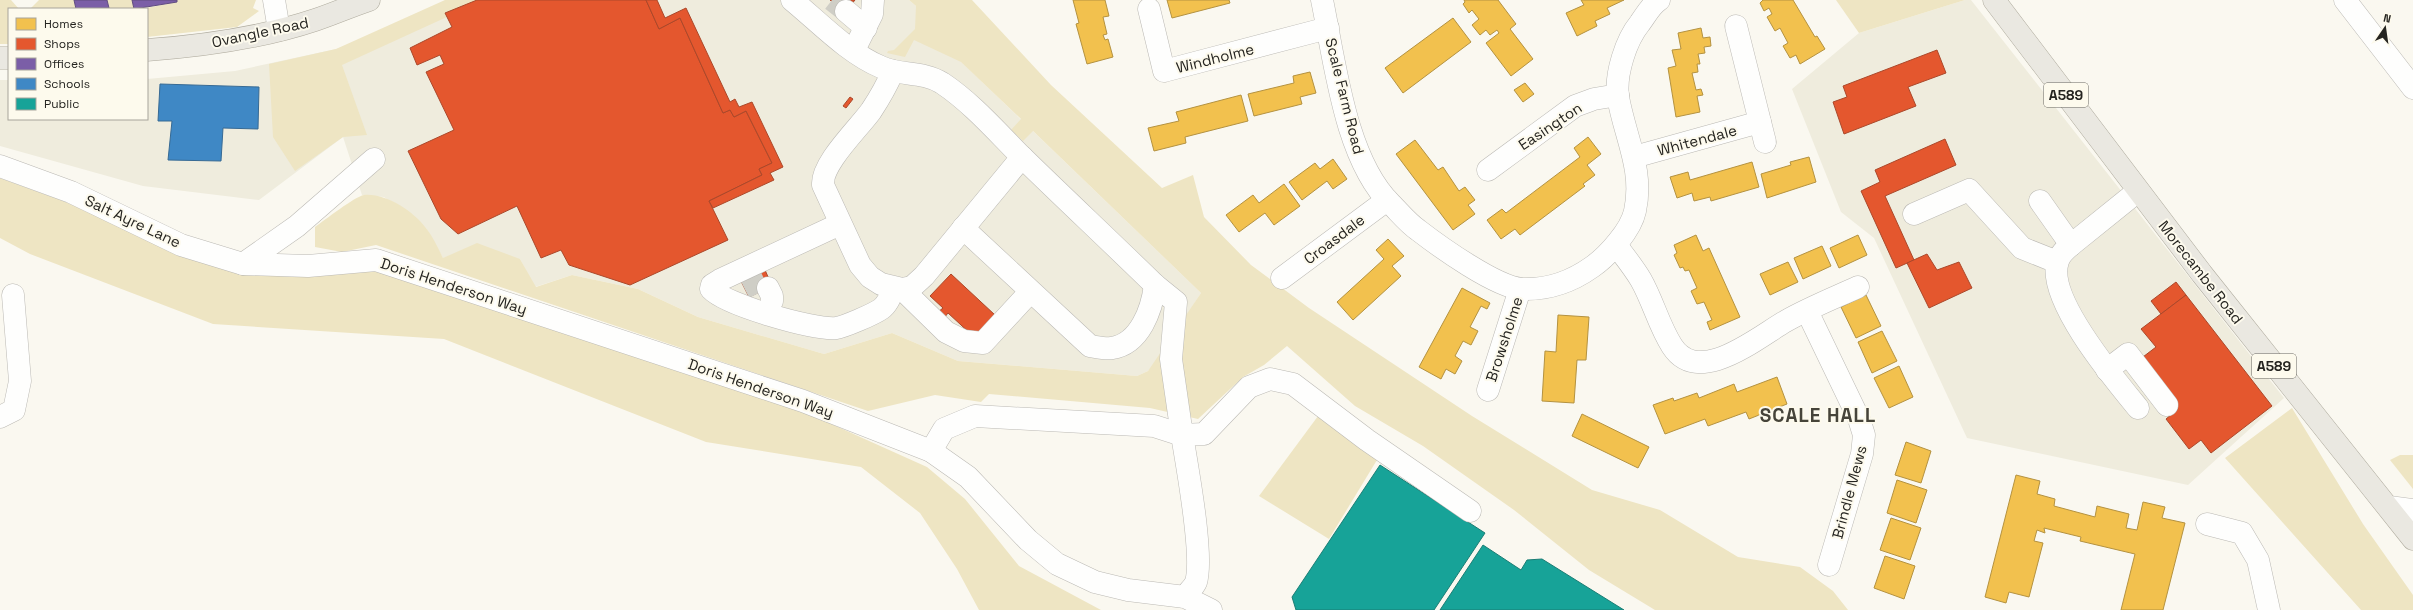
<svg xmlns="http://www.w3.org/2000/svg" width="2413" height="610" font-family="'Space Grotesk',sans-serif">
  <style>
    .built { fill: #efecdd }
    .green { fill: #eee5c3 }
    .homes { fill: #f2c14e; stroke: #b49240 }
    .shops { fill: #e4572e; stroke: #ab482a }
    .offices { fill: #7b5ea7; stroke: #614d7e }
    .schools { fill: #3f88c5; stroke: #376a94 }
    .public { fill: #17a398; stroke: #1b7d74 }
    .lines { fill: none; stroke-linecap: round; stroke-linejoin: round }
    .minor-tunnel { stroke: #cfcec6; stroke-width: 22; stroke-dasharray: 22 11; stroke-linecap: butt }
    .minor-casing { stroke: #bbb9b4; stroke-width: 23 }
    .major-casing { stroke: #afab9e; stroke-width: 23 }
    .minor { stroke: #fefefd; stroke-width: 22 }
    .major { stroke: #eae8e1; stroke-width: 22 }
    .labels { text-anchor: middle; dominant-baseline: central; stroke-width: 4; stroke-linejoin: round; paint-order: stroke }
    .shield { fill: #fdfaed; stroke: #66645e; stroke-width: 1 }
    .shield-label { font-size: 14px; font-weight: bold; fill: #252420 }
    .street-label { font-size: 15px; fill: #252420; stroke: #fdfaed }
    .district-label { font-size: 19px; font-weight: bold; letter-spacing: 1px; fill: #46443a; stroke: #fdfaed }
  </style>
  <rect width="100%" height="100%" fill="#faf8f0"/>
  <!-- built -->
  <g class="built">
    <polygon points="445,0 909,0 916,6 950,51 1201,293 1157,361 1148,371 1137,376 958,361 892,333 824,354 698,317 638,289 572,275 535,287 520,259 443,258 426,228 384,197 362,195 343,137 259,200 143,186 0,146 0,80 9,80 9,119 147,119 147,79 235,71 336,49 435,13"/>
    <polygon points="1965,0 1971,0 2284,398 2188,485 1967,438 1874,238 1841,212 1792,89 1859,33"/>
  </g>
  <!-- green -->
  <g class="green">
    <polygon points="0,0 11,0 19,9 9,9 9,44 0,44"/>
    <polygon points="39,0 74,0 76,9 30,9"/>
    <polygon points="107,0 132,0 134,9 102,9 109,7"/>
    <polygon points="177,0 256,0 253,8 259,11 237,27 147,37 147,9 141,9 177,2"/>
    <polygon points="445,0 484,0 342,65 367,135 343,137 295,171 273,137 269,64 336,49"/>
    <path d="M909,0H972L1051,85L1162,188L1193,175L1204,217L1251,265L1309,308L1472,416L1592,490L1660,510L1738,557L1800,567L1833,591L1848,610H1655L1589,570L1514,510L1423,446L1355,406L1287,346L1264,365L1243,377L1198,419L1150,408L989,394L981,402L935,395L868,411L376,245L342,252L315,247V227C325,220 354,197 364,195C386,193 413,211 426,228C433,237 438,248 443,258L477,243L520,259L536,287L572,275L638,289L698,317L824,354L892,333L958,361L1137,376L1148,371L1201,293L1033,131L1023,141L1011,130L1021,119L961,62L914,40L905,57L887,53L888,51L894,50L915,29L916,6Z"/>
    <polygon points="1836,0 1965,0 1859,33"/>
    <polygon points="0,178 66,202 170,250 371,269 798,409 927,467 965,499 1019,566 1101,610 979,610 957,569 920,513 861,467 706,442 444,339 213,324 30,254 0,238"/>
    <polygon points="2292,408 2363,524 2413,595 2413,610 2361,610 2225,458"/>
    <polygon points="1321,412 1380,455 1329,539 1259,496"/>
    <polygon points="2400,455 2413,455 2413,489 2390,460"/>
  </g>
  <!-- homes -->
  <g class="homes">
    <polygon points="1073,0 1105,0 1109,16 1103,17 1107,34 1103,35 1105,40 1108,39 1113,57 1087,64 1076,24 1079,23"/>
    <polygon points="1167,0 1229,0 1230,3 1172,18"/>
    <polygon points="1464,0 1498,0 1516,24 1510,29 1533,59 1511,76 1486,43 1499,33 1497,30 1490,35 1486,30 1480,35 1472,25 1479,19 1472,10 1469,13 1463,4 1465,2"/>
    <polygon points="1581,0 1624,0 1607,8 1610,14 1595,21 1597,26 1577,36 1566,13 1584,5"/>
    <polygon points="1763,0 1793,0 1815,37 1817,36 1825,49 1800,64 1796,55 1790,58 1783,46 1788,43 1780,28 1775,31 1767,17 1772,14 1769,8 1764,11 1760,3"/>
    <polygon points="1453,18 1471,42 1403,93 1385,68"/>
    <polygon points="1701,28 1703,38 1710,37 1711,46 1704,47 1705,53 1698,54 1700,64 1697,64 1698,72 1692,73 1696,90 1701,89 1703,95 1697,96 1700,112 1676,117 1668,68 1676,66 1672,50 1681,49 1678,33"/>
    <polygon points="1310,72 1316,93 1300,97 1302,104 1254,116 1248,94 1294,83 1293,76"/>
    <polygon points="1525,83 1534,94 1523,102 1514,90"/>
    <polygon points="1241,95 1248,121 1185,137 1186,143 1154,151 1148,128 1179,121 1176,112"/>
    <polygon points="1588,137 1601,154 1587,165 1595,175 1583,184 1585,186 1520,235 1515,229 1501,239 1487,220 1502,209 1506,213 1580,157 1574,148"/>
    <polygon points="1415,140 1438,170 1443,167 1459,191 1465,187 1475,200 1468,205 1475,214 1453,230 1396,154"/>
    <polygon points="1809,157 1816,182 1767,198 1761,174 1791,165 1790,162"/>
    <polygon points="1333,159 1347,179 1333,189 1327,181 1302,200 1289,182 1315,163 1320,169"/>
    <polygon points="1752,162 1759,187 1711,201 1710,197 1694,201 1692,193 1677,198 1670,177 1688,172 1690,180"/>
    <polygon points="1284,184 1300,206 1274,225 1265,213 1239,232 1226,215 1253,195 1259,203"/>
    <polygon points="1696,235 1703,251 1709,248 1740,317 1710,330 1707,322 1712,320 1704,302 1697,304 1691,291 1697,288 1689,270 1685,271 1683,267 1680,268 1674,255 1677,253 1674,245"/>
    <polygon points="1858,235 1867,255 1839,268 1830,248"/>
    <polygon points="1388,239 1404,256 1392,266 1401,276 1353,320 1337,302 1384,259 1376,250"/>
    <polygon points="1822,246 1831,266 1803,279 1794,258"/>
    <polygon points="1788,262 1798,282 1770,295 1760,274"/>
    <polygon points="1462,288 1490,303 1487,309 1481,306 1470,327 1478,331 1471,345 1463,341 1455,356 1462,361 1455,374 1446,369 1441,379 1419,367"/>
    <polygon points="1866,295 1881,326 1856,338 1841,307"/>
    <polygon points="1558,315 1589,317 1586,360 1577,360 1574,403 1542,401 1545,351 1556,352"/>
    <polygon points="1882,331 1897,361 1872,373 1858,342"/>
    <polygon points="1899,366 1913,397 1889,408 1874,378"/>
    <polygon points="1777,377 1787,404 1749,419 1746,412 1708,426 1705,419 1665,434 1653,405 1673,398 1674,401 1697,393 1699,398 1734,384 1737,392"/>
    <polygon points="1582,414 1649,447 1638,468 1572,436"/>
    <polygon points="1906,442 1931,451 1921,483 1895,475"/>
    <polygon points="2016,475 2040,481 2037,494 2055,499 2054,506 2095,517 2097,506 2129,514 2126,528 2137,530 2143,502 2165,507 2162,518 2185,523 2163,610 2121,610 2135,554 2080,541 2081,537 2044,528 2045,533 2037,530 2034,541 2043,543 2029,597 2009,592 2006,603 1985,597"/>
    <polygon points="1897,480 1927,490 1916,523 1887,513"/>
    <polygon points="1891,518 1921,528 1910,560 1880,550"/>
    <polygon points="1885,556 1915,566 1904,599 1874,588"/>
  </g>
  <!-- shops -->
  <g class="shops">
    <polygon points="477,0 646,0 659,29 680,18 723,113 730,110 734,117 746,111 772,163 759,169 762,175 709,201 728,240 630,285 569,265 561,250 541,258 517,206 458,234 441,219 408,151 454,130 426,72 444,64 440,55 417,65 410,48 452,27 445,13"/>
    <polygon points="646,0 657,0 665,18 686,8 730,102 735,99 739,107 752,102 783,167 770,173 774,180 713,208 709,201 762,175 759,169 772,163 746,111 734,117 730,110 723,113 680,18 659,29"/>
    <polygon points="830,0 855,0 845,12"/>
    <polygon points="1937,50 1946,73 1908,87 1916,106 1844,134 1833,102 1847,97 1843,86"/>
    <polygon points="850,97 853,99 846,108 843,106"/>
    <polygon points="1945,139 1956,165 1885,196 1914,260 1896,268 1861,191 1880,182 1875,170"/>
    <polygon points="1927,254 1937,270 1959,262 1972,288 1929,308 1907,263"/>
    <polygon points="765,270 772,286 749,297 741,281"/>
    <polygon points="951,274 995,315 974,337 948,313 944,318 938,312 943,308 930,296"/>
    <polygon points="2176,282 2186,295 2161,314 2151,301"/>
    <polygon points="2186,295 2272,406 2211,453 2201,440 2189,449 2166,419 2178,409 2139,360 2156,347 2141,329"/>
  </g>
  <!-- offices -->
  <g class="offices">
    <polygon points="74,0 107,0 109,8 76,9"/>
    <polygon points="132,0 177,0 177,2 134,9"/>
  </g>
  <!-- schools -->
  <polygon class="schools" points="160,84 259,87 258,129 223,128 221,161 168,160 172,121 158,121"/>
  <!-- public -->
  <g class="public">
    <polygon points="1380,465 1485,533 1434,610 1296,610 1292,597"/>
    <polygon points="1483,545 1521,570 1527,560 1542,559 1624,610 1440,610"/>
  </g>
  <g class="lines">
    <!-- minor-tunnel -->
    <g class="minor-tunnel">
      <polyline points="832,0 846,11"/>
      <polyline points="751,277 759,293"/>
    </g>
    <defs>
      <g id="minor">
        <polyline points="274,0 279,30"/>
        <path d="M792,0C820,23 848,53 881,67C901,76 923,71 942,83C972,103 997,132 1022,157C1066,200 1111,242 1155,285L1176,302L1171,359L1182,435L1204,434L1249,387L1270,379L1293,384L1367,440L1470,511"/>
        <path d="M1322,0C1335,62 1345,159 1391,204C1400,213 1408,223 1418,230C1440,247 1496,287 1522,289C1549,290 1571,282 1592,267C1608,256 1631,230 1635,211C1644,170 1625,137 1618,97C1615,74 1626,40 1640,23C1646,15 1651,5 1659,0"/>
        <polyline points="2345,0 2413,88"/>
        <polyline points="1149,9 1164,71 1328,28"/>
        <polyline points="846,11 866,28"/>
        <polyline points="854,50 872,14 873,0"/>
        <path d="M893,71C887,85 879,99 871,111C858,129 821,164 823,185L860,265L870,277L881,284L902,289L912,287L924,276L1022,157"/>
        <polyline points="1760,122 1765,142"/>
        <polyline points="1634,157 1760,122 1736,26"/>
        <polyline points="0,166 71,192 181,245 243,264 308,266 376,260 803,401 931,451 968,477 1028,540 1057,564 1095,582 1128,590 1185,597 1211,610"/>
        <polyline points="1488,170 1575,106 1594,99 1618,95"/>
        <polyline points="2040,201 2071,245"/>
        <polyline points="1914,214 1969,190 2022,248 2057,262"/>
        <path d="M840,224L720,280L712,285L711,289C726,305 813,330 836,328C844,327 874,314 881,309C888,304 891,295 894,288"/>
        <path d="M963,228L1090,346C1097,347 1105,349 1112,348C1140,344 1152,309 1155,285"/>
        <path d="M1616,245C1625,257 1634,268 1641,280C1653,301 1659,326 1672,346C1699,388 1759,336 1786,321C1809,308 1834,298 1858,287"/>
        <polyline points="243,264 297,226 374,159"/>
        <polyline points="1282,278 1387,200"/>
        <polyline points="768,288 772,296 772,301"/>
        <polyline points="902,289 946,332 964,341 983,343 1030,292"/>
        <polyline points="1807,311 1859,419 1864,435 1862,454 1829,565"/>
        <polyline points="2107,370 2128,354 2167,405"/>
        <polyline points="1488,390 1520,289"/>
        <path d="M2138,408C2115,380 2045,297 2058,261C2060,254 2065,250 2071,245L2138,191"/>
        <polyline points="0,417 14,410 20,381 13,295"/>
        <path d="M931,451L944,429L975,416L1154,426L1182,435C1187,466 1204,556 1196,582C1194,587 1188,592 1185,597"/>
        <polyline points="2389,507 2413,510"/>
        <polyline points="2207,524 2242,533 2258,560 2269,610"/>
      </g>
      <g id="major">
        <polyline points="1994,0 2202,274 2413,539"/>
        <path d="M147,50C203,46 261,38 315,20C333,14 351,6 369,0"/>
        <polyline points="0,58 9,58"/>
      </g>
    </defs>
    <!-- minor casing -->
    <use href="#minor" class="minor-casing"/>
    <!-- major casing -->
    <use href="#major" class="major-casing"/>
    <!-- minor -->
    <use href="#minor" class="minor"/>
    <!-- major -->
    <use href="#major" class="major"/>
  </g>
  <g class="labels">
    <!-- shield labels -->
    <g class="shield">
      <rect x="2044" y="83" width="44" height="24" rx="3"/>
      <rect x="2252" y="354" width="44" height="24" rx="3"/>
    </g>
    <g class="shield-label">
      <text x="2066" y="95">A589</text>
      <text x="2274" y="366">A589</text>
    </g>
    <!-- street labels -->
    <g class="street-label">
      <text transform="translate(260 32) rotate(-12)">Ovangle Road</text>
      <text transform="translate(1215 58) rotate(-14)">Windholme</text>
      <text transform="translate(1345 96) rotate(76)">Scale Farm Road</text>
      <text transform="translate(1550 126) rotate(-34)">Easington</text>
      <text transform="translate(1697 140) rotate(-15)">Whitendale</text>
      <text transform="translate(133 221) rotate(25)">Salt Ayre Lane</text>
      <text transform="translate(1334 239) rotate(-37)">Croasdale</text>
      <text transform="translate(2201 272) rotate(52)">Morecambe Road</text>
      <text transform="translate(454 286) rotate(18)">Doris Henderson Way</text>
      <text transform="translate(1504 339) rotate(-72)">Browsholme</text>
      <text transform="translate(761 388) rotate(19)">Doris Henderson Way</text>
      <text transform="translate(1849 492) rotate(-75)">Brindle Mews</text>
    </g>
    <!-- district labels -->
    <g class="district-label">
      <text x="1818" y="415">SCALE HALL</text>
    </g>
  </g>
  <!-- legend -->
  <rect x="8" y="8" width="140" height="112" fill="#fdfaed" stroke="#a7a49b"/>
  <rect x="16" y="18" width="20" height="12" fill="#f2c14e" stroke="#a7a49b"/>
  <text x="44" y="28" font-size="12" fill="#252420">Homes</text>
  <rect x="16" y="38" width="20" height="12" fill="#e4572e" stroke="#a7a49b"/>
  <text x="44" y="48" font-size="12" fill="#252420">Shops</text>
  <rect x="16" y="58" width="20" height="12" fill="#7b5ea7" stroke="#a7a49b"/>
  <text x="44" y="68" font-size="12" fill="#252420">Offices</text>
  <rect x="16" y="78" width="20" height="12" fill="#3f88c5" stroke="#a7a49b"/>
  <text x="44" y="88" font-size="12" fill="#252420">Schools</text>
  <rect x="16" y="98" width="20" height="12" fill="#17a398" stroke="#a7a49b"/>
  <text x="44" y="108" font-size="12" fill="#252420">Public</text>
  <!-- north arrow -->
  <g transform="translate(2385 28) rotate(13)" stroke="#fdfaed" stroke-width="3" paint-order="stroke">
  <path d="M0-3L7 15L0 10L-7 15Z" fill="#252420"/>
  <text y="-6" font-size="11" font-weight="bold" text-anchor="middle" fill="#252420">N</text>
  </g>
</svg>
